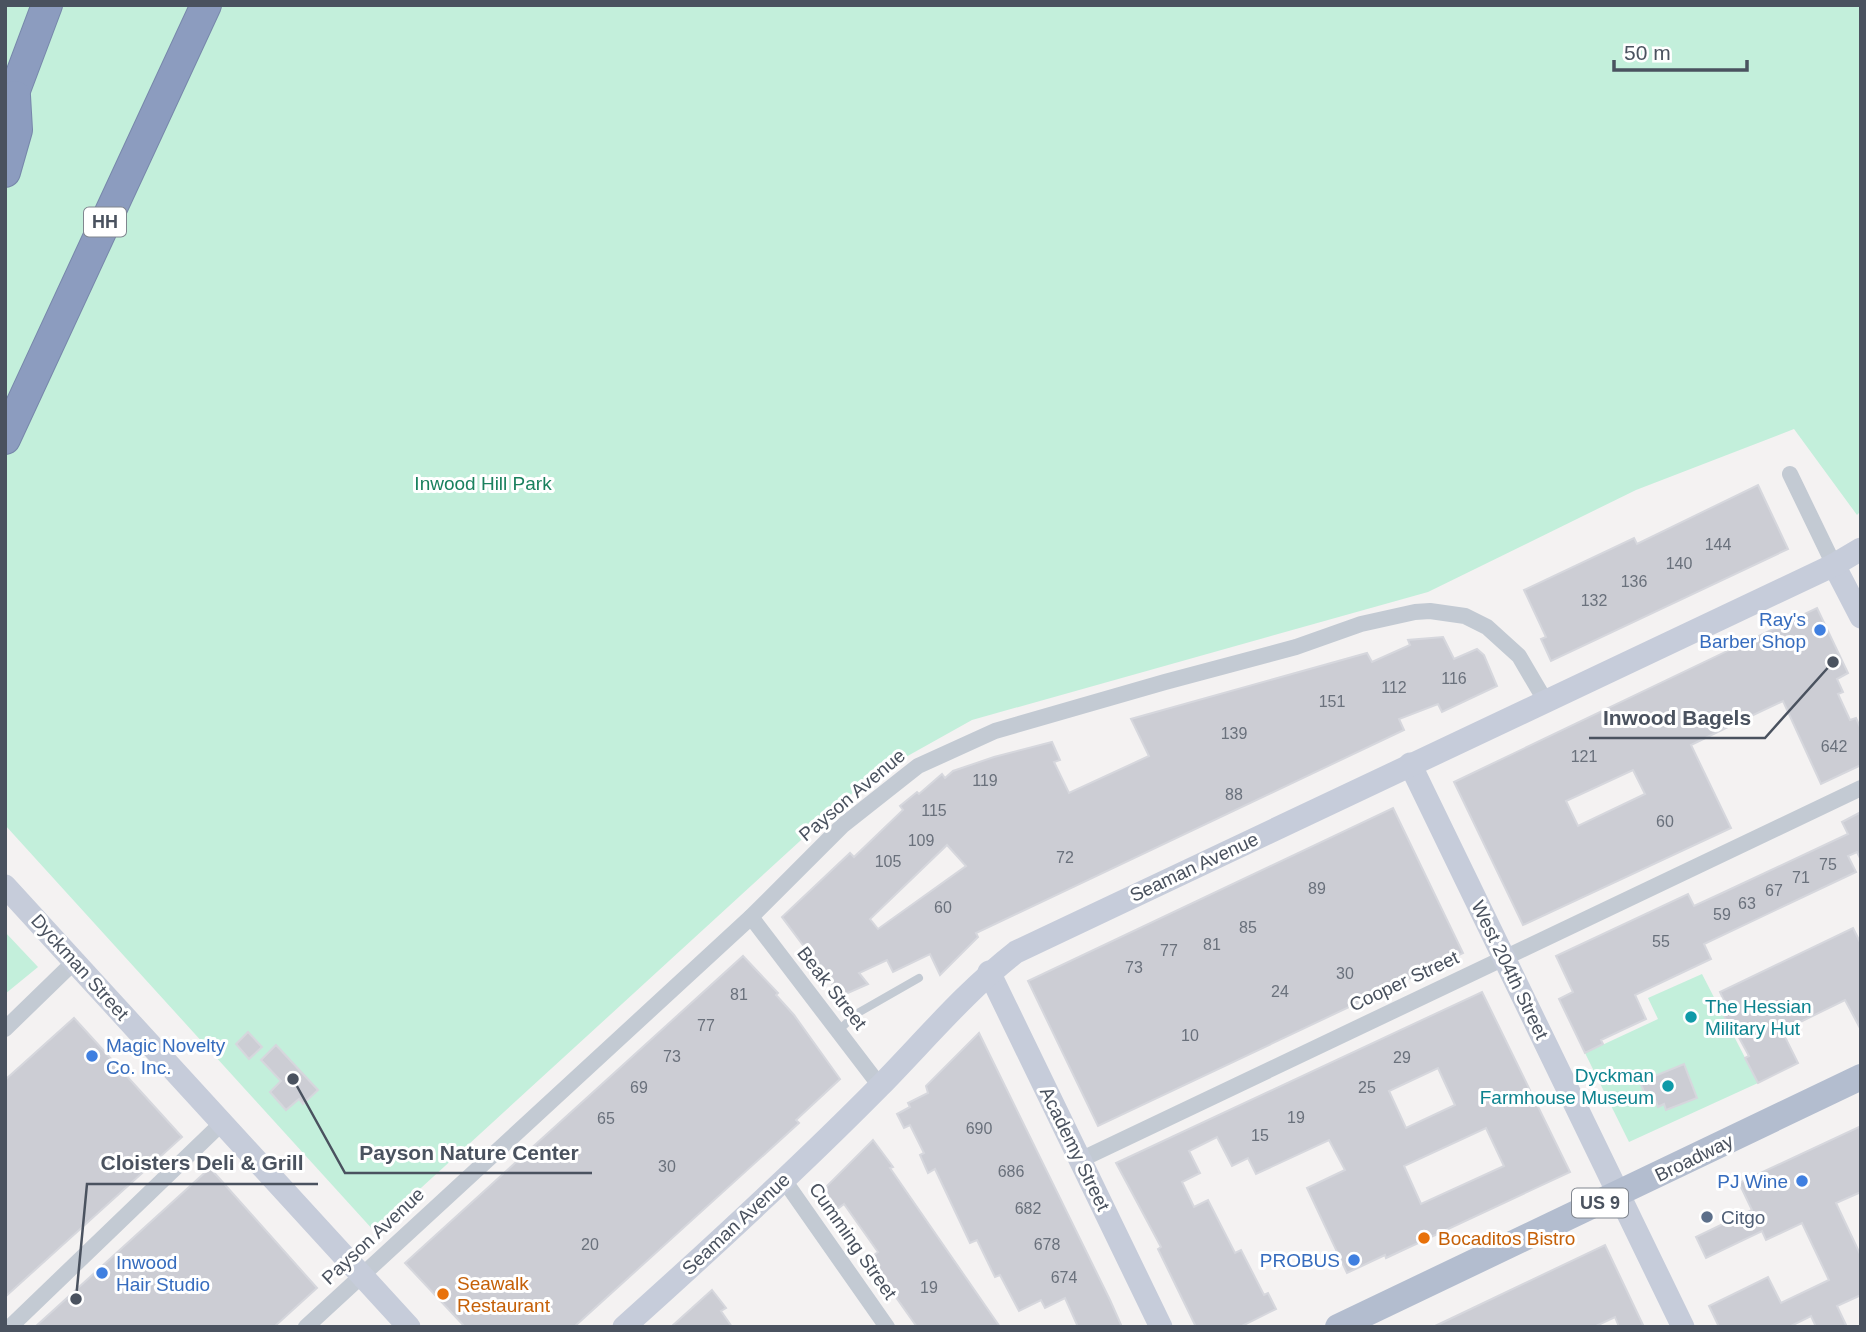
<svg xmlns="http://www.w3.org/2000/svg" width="1866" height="1332" font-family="Arial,sans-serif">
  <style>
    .green { fill: #c3efdb }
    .building { fill: #cccdd4; stroke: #d6d7dd; stroke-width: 2; fill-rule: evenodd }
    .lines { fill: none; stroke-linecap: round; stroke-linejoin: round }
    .highway-casing { stroke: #7787aa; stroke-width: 32 }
    .lane { stroke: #c3cad3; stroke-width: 8 }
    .street { stroke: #c3cad3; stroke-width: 16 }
    .secondary { stroke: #c6ccda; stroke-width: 23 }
    .primary { stroke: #b3bdcf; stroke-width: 26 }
    .highway { stroke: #8c9cbf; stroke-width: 30 }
    .shop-dot { fill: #3f7fe0; stroke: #fff; stroke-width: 2.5 }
    .culture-dot { fill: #0f9aa8; stroke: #fff; stroke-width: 2.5 }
    .service-dot { fill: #5c6f8a; stroke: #fff; stroke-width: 2.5 }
    .food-dot { fill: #e8710a; stroke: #fff; stroke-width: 2.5 }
    .labels { text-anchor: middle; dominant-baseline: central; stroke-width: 6; stroke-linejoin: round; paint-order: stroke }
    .number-label { font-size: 16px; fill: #6a717c }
    .shield { fill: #fff; stroke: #80868f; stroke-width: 2 }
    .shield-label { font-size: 18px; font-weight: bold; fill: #4a525f }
    .park-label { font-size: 19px; fill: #1a815e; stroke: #fff }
    .shop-label { font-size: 19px; fill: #366cbe; stroke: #fff; text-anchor: end }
    .street-label { font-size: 19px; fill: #4a525f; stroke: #fff }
    .culture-label { font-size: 19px; fill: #0d838f; stroke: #fff; text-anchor: start }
    .service-label { font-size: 19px; fill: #4e5e75; stroke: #fff; text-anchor: start }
    .food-label { font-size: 19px; fill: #c56008; stroke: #fff; text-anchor: start }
    .leader { fill: none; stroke: #4a525f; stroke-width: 2.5 }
    .callout-dot { fill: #4a525f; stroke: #fff; stroke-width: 2.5 }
    .callout-label { font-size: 21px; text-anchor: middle; font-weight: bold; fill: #4a525f; stroke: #fff; stroke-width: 6; stroke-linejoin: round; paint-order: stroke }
  </style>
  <rect width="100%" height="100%" fill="#f4f2f2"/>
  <!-- green -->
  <g class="green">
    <polygon points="5,5 1861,5 1861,511 1857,515 1794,429 1636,490 1428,592 972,720 870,777 374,1231 5,825"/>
    <polygon points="5,932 38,967 5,994"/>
    <polygon points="1702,974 1758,1083 1629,1142 1585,1053 1658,1019 1648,998"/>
  </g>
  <!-- building -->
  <g class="building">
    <polygon points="1758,485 1788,549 1551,661 1541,639 1546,637 1524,590 1634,538 1637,544"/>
    <path d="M1817,608L1848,673L1837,679L1843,692L1838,694L1850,720L1856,718L1861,729V765L1821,784L1783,701L1732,725L1691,745L1731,828L1523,925L1454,782ZM1633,770L1645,794L1578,826L1566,801Z"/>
    <path d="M1443,637L1454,659L1477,649L1484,655L1497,686L1442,712L1438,704L1399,719L1404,730L976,933L978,937L940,975L930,954L893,972L887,960L859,973L868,984L841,996L782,917L850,853L854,857L903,810L900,806L917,792L919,794L942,774L945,778L953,771L994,757L1052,742L1060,760L1054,762L1069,793L1149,756L1131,719L1367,653L1372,662L1410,645L1408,640ZM947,845L966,866L878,929L870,919Z"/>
    <polygon points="1393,808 1463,953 1098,1126 1028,981"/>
    <polygon points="1861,812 1861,860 1857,852 1848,856 1856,872 1704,944 1711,959 1635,995 1646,1019 1601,1040 1603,1044 1585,1053 1559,999 1573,992 1556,956 1688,894 1694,906 1720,894 1848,834 1842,822"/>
    <polygon points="1853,928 1861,944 1861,1030 1845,1000 1782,1031 1798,1063 1758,1083 1745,1058 1749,1056 1736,1032 1733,1033 1722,1012 1728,1009 1720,992"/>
    <polygon points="743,956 778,993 776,995 794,1015 840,1079 796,1120 799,1123 574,1327 465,1327 405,1263"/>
    <path d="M1482,992L1570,1172L1386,1258L1385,1255L1347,1273L1307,1188L1345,1170L1329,1140L1256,1174L1248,1158L1232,1166L1217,1137L1189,1151L1200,1173L1182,1182L1194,1207L1208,1200L1235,1253L1241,1250L1264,1295L1268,1293L1276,1309L1240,1327H1196L1158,1249L1161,1247L1116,1163ZM1438,1068L1455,1105L1406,1128L1389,1091ZM1486,1128L1504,1166L1421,1204L1404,1166Z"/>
    <polygon points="74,1018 182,1137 5,1297 5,1080"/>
    <polygon points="248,1032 262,1047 249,1059 236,1044"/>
    <polygon points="979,1033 1110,1300 1122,1327 1078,1327 1065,1298 1045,1308 1041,1300 1019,1311 1000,1275 995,1277 977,1240 970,1243 935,1169 928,1173 920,1155 924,1153 910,1125 904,1128 897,1114 910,1107 908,1103 928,1093 926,1086"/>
    <polygon points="276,1045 318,1090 303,1104 299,1099 286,1110 270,1092 281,1081 261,1060"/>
    <polygon points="1684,1064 1697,1098 1666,1110 1664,1104 1658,1107 1656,1101 1649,1104 1640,1082"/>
    <polygon points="1861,1126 1861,1192 1836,1203 1861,1256 1861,1295 1837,1306 1847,1327 1816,1327 1811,1316 1789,1327 1719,1327 1709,1306 1768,1277 1781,1303 1829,1280 1802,1223 1766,1240 1762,1231 1706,1258 1696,1237 1752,1210 1739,1183"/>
    <polygon points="873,1140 893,1167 890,1168 1000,1327 917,1327 869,1259 878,1252 844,1204 836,1210 822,1191"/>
    <polygon points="210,1168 317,1288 274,1327 35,1327"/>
    <polygon points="1605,1245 1644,1327 1619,1327 1615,1317 1594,1327 1433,1327"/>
    <polygon points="712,1290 726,1308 721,1311 732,1327 671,1327"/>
  </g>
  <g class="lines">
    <defs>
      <g id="highway">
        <polyline points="5,117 47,5"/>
        <polyline points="5,172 17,130 15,96"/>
        <polyline points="5,439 206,5"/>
      </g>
    </defs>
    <!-- highway casing -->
    <use href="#highway" class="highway-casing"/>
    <!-- lane -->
    <polyline class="lane" points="838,1031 856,1014 919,978"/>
    <!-- street -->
    <g class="street">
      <polyline points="1790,474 1834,565"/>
      <polyline points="751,917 880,1086"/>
      <polyline points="5,1029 75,961"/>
      <polyline points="1080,1160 1861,788"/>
      <polyline points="784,1180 887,1327"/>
      <polyline points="10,1327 222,1123"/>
      <polyline points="306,1327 751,917 842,826 918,766 995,731 1165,682 1296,647 1361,624 1415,612 1430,611 1465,616 1487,627 1519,656 1546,702"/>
    </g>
    <!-- secondary -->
    <g class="secondary">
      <polyline points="1834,565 1861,617"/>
      <polyline points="1410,764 1683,1327"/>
      <polyline points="5,886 409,1327"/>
      <polyline points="989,972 1161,1327"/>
      <path d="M624,1327C711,1249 798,1169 880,1086C925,1040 966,991 1016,952L1834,565L1861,549"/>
    </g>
    <!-- primary -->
    <polyline class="primary" points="1338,1327 1861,1077"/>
    <!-- highway -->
    <use href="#highway" class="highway"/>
  </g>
  <!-- markers -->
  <g class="shop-dot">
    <circle cx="1820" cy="630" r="7"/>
    <circle cx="92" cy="1056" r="7"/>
    <circle cx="1802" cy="1181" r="7"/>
    <circle cx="1354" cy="1260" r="7"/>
    <circle cx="102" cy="1273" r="7"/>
  </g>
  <g class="culture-dot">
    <circle cx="1691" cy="1017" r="7"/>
    <circle cx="1668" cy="1086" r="7"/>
  </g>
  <circle class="service-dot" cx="1707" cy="1217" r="7"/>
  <g class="food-dot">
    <circle cx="1424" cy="1238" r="7"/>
    <circle cx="443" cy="1294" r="7"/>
  </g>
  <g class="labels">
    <!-- number labels -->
    <g class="number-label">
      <text x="1718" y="544">144</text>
      <text x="1679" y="563">140</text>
      <text x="1634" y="581">136</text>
      <text x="1594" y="600">132</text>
      <text x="1454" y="678">116</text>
      <text x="1394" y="687">112</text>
      <text x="1332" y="701">151</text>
      <text x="1234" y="733">139</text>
      <text x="1834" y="746">642</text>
      <text x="1584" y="756">121</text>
      <text x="985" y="780">119</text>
      <text x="1234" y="794">88</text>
      <text x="934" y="810">115</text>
      <text x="1665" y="821">60</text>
      <text x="921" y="840">109</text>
      <text x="1065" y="857">72</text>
      <text x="888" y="861">105</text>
      <text x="1828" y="864">75</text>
      <text x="1801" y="877">71</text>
      <text x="1317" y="888">89</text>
      <text x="1774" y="890">67</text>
      <text x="1747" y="903">63</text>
      <text x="943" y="907">60</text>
      <text x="1722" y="914">59</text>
      <text x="1248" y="927">85</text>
      <text x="1661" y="941">55</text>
      <text x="1212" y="944">81</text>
      <text x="1169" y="950">77</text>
      <text x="1134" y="967">73</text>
      <text x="1345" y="973">30</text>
      <text x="1280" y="991">24</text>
      <text x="739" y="994">81</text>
      <text x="706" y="1025">77</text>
      <text x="1190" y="1035">10</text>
      <text x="672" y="1056">73</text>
      <text x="1402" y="1057">29</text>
      <text x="639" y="1087">69</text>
      <text x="1367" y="1087">25</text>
      <text x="1296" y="1117">19</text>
      <text x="606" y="1118">65</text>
      <text x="979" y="1128">690</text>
      <text x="1260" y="1135">15</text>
      <text x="667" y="1166">30</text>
      <text x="1011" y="1171">686</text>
      <text x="1028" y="1208">682</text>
      <text x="590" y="1244">20</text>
      <text x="1047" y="1244">678</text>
      <text x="1064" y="1277">674</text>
      <text x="929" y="1287">19</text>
    </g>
    <!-- shield labels -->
    <g class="shield">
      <rect x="84" y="207.5" width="42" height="29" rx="5"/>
      <rect x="1572" y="1188.5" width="56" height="29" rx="5"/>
    </g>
    <g class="shield-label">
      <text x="105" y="222">HH</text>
      <text x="1600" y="1203">US 9</text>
    </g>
    <!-- park labels -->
    <g class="park-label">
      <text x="483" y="483">Inwood Hill Park</text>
    </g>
    <!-- shop labels -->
    <g class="shop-label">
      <text x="1806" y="619">Ray's<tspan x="1806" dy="22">Barber Shop</tspan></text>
      <text x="106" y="1045" text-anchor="start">Magic Novelty<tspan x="106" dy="22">Co. Inc.</tspan></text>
      <text x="1788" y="1181">PJ Wine</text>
      <text x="1340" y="1260">PROBUS</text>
      <text x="116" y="1262" text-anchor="start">Inwood<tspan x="116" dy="22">Hair Studio</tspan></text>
    </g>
    <!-- street labels -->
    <g class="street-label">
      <text transform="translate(852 795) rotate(-40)">Payson Avenue</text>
      <text transform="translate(1194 867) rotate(-25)">Seaman Avenue</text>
      <text transform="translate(80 967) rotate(48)">Dyckman Street</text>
      <text transform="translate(1510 970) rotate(64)">West 204th Street</text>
      <text transform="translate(1404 981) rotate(-25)">Cooper Street</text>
      <text transform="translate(832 988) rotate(52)">Beak Street</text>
      <text transform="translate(1075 1149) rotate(64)">Academy Street</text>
      <text transform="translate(1694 1158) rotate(-26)">Broadway</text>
      <text transform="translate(736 1224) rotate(-43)">Seaman Avenue</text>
      <text transform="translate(373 1236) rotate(-43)">Payson Avenue</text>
      <text transform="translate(853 1241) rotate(55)">Cumming Street</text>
    </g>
    <!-- culture labels -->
    <g class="culture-label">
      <text x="1705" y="1006">The Hessian<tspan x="1705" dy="22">Military Hut</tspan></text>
      <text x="1654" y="1075" text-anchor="end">Dyckman<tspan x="1654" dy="22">Farmhouse Museum</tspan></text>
    </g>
    <!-- service labels -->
    <g class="service-label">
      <text x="1721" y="1217">Citgo</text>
    </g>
    <!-- food labels -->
    <g class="food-label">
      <text x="1438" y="1238">Bocaditos Bistro</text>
      <text x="457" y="1283">Seawalk<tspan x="457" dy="22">Restaurant</tspan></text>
    </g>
  </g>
  <!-- callouts -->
  <path class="leader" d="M1833 662L1765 738H1589M293 1079L345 1173H592M76 1299L87 1184H318"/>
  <g class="callout-dot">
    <circle cx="1833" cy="662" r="7"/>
    <circle cx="293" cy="1079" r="7"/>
    <circle cx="76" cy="1299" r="7"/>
  </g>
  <g class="callout-label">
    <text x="1677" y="725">Inwood Bagels</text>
    <text x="469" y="1160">Payson Nature Center</text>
    <text x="202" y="1170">Cloisters Deli &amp; Grill</text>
  </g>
  <!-- border -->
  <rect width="1866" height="1332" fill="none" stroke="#4a525f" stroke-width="14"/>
  <!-- scale -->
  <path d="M1614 60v10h133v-10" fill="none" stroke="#4a525f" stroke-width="3.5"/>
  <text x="1624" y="60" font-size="21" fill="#4a525f" stroke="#ffffff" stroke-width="5" paint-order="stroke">50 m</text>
</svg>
